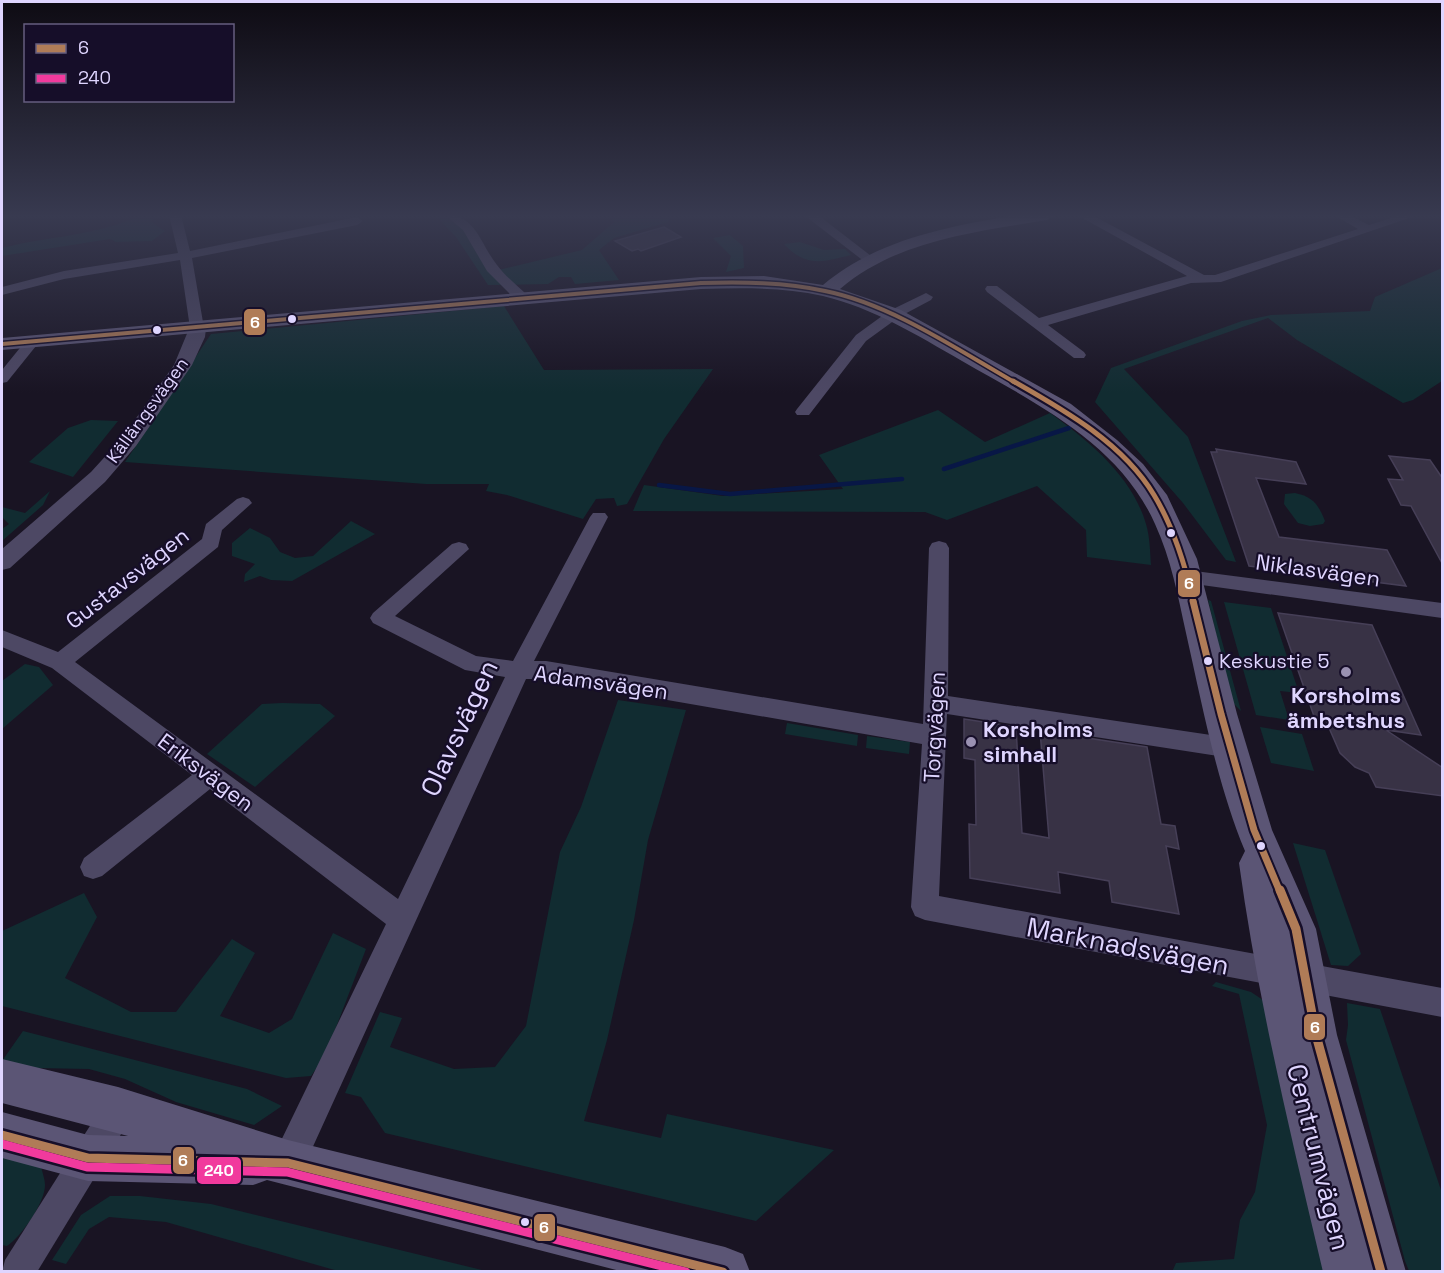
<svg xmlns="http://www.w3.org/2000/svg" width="1444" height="1273" font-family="'Space Grotesk',sans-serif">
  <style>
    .green { fill: #112c31 }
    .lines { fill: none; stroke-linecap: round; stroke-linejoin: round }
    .stream { stroke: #081746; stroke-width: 4.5 }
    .building { fill: #383245; stroke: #463f57; stroke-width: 1.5 }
    .minor { fill: #4d4864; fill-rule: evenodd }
    .tertiary { fill: #4d4864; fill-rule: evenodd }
    .secondary { fill: #5b5575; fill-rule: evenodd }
    .bus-1-far3-casing { stroke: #160e29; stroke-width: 7 }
    .bus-1-far2-casing { stroke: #160e29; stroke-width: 9 }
    .bus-1-far1-casing { stroke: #160e29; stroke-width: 11 }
    .bus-1-casing { stroke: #160e29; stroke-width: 14 }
    .bus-2-casing { stroke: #160e29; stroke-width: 14 }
    .bus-1-far3 { stroke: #b07c57; stroke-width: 4 }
    .bus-1-far2 { stroke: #b07c57; stroke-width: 5 }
    .bus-1-far1 { stroke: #b07c57; stroke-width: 7 }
    .bus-1 { stroke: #b07c57; stroke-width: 9 }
    .bus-2 { stroke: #f13a9d; stroke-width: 9 }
    .bus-dot { fill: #dfd5ff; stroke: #160e29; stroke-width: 2 }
    .poi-dot { fill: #9a91b2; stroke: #160e29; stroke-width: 2 }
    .labels { text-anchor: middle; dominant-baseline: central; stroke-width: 4.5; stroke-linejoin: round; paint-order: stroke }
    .far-street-label { font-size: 18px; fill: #dfd5ff; stroke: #160e29 }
    .bus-label { font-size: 20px; fill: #dfd5ff; stroke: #160e29; text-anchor: start }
    .street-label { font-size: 22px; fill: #dfd5ff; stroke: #160e29 }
    .poi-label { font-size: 22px; font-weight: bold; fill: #dfd5ff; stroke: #160e29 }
    .near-street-label { font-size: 27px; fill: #dfd5ff; stroke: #160e29 }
    .line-badge { stroke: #160e29; stroke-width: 2 }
    .badge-label { font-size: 16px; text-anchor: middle; font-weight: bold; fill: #fff }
  </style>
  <rect width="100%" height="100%" fill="#191423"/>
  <!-- green -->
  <g class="green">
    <path d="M141,215H166L150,221L165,231L152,241L116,242L110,239L2,256V248C48,236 97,236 141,215Z"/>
    <polygon points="435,215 469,215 456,219 494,271 582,250 614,222 609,216 612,215 672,215 668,222 614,238 599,250 619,280 575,284 571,277 559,277 548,284 488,285 456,237"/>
    <polygon points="730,235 743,246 744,268 726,272 731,256 713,238"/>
    <path d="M800,242L824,250L845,249L851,255C823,262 806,268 784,244Z"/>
    <polygon points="1442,268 1442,381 1413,400 1403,403 1297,340 1268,318 1124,369 1188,437 1236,562 1226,560 1183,503 1095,402 1111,368 1242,321 1271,315 1370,311 1375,297"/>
    <polygon points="504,306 544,370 713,369 664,439 627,504 617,506 614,498 596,499 583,519 507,495 486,491 489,484 426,484 125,462 211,334"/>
    <path d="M938,410L985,442L1050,413C1089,441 1132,476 1146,524C1150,537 1150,552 1151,565L1087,557L1086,530L1037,486L947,520L925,512L633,511L644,485L723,496L843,489L819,455Z"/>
    <polygon points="91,420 118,421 73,477 29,462 68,428"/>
    <polygon points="50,491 43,505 2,541 2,529 9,524 2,517 2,507 25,513"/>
    <path d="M1295,493C1313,497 1318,504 1325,521L1323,524L1310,526L1298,523L1284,504L1285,494Z"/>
    <polygon points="351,521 375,534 292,581 271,580 260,576 244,582 245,574 255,564 232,556 232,543 250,528 270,538 280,552 295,558 313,556"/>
    <polygon points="1208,600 1211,601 1241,711 1232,702"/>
    <polygon points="1224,602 1271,608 1299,693 1280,691 1289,720 1256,715"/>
    <polygon points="25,664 39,667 53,685 2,729 2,681"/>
    <polygon points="618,700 686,710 648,840 634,920 607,1040 584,1121 661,1138 667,1114 834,1150 756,1221 385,1133 361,1097 345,1093 380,1012 402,1018 390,1047 454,1069 495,1067 526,1026 560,852 581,807"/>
    <polygon points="282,703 320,704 335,716 255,787 207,754 262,704"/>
    <polygon points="787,723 858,735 857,746 785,734"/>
    <polygon points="1260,727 1302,734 1314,771 1271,763"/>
    <polygon points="867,736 910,742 909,754 866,748"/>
    <polygon points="1293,843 1325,850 1361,954 1348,966 1331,965"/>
    <polygon points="84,893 97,917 65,978 131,1012 176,1012 232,939 255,953 220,1016 269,1033 292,1019 333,933 366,949 325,1056 311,1076 286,1078 2,1006 2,931"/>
    <polygon points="1216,982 1251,992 1266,1002 1334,1271 1172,1272 1176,1263 1234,1259 1240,1220 1255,1192 1267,1125 1239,994 1212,986"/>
    <polygon points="1347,1003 1380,1009 1442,1193 1442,1271 1409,1271 1405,1261 1346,1040 1348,1025"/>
    <polygon points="23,1031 247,1089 282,1106 254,1125 176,1102 125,1079 89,1069 35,1068 2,1061"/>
    <path d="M2,1154L41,1166C42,1172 45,1179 45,1185C45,1203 21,1237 7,1246L2,1245Z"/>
    <polygon points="110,1196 140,1196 211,1204 486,1271 338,1271 166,1222 109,1217 89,1229 66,1264 52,1260 81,1215"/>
  </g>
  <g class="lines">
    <!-- stream -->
    <g class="stream">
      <polyline points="944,469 1069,428"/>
      <polyline points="659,485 730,494 902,479"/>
    </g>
  </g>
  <!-- building -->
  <g class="building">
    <polygon points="664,227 681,237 641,251 638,249 632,251 615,241"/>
    <polygon points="1216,449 1296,462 1306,484 1256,478 1279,537 1387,550 1406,586 1249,566 1211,452 1217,452"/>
    <polygon points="1389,456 1430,460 1443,479 1443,565 1411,506 1401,505 1388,479 1403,480"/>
    <polygon points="1278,613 1372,625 1421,735 1386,730 1443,768 1443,796 1376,787 1369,773 1355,767 1340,753 1326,721 1315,719"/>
    <polygon points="964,719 1016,727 1022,833 1049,838 1040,731 1147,747 1161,824 1175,826 1179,849 1166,846 1179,914 1112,902 1109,881 1058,872 1060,893 970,878 969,824 976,825 975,760 964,758"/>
  </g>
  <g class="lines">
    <!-- minor -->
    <g class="minor">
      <polygon points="169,215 181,215 190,251 357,217 363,221 357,225 192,258 204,328 197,332 190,328 180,260 64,279 2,295 2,287 64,271 178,253"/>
      <path d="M445,215C477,215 480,244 497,265C506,277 518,286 528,296L530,299L528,302H518L487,271L463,230Z"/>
      <polygon points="804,215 818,215 875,259 873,262 865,262"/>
      <polygon points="1077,215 1092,215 1204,275 1215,275 1358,229 1334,215 1349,215 1369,225 1400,215 1418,215 1221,282 1191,283 1048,325 1084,352 1086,355 1084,358 1074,358 987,292 985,289 987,286 997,286 1039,318 1187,276"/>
      <polygon points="926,293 933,297 931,300 899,317 866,341 809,415 797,415 795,412 797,409 856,335 889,311"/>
      <polygon points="33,337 40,341 7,382 2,383 2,370 28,338"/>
      <polygon points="243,497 249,499 252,503 222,530 218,547 75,662 398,899 505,677 465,670 373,623 370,618 373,613 452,544 459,542 466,544 469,549 395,616 476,656 513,661 590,517 593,513 605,513 608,517 534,661 546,661 923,724 929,548 932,543 939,541 946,543 949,548 948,696 1231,738 1239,741 1243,748 1239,755 1231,758 947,714 939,896 1442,988 1442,1017 925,920 915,916 911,907 922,744 546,679 526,679 300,1175 288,1179 276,1175 272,1163 276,1151 386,924 210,789 102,876 93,879 84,876 80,867 84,858 192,775 52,668 2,647 2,630 58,652 202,539 206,524 237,499"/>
      <polygon points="1187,570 1442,603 1442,618 1180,582 1177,577 1180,572"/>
      <polygon points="118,1094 129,1099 134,1110 129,1121 37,1272 2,1272 5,1260 107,1099"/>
    </g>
    <!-- tertiary -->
    <polygon class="tertiary" points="197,323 203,324 206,328 205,337 192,365 136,446 105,482 10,568 2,570 2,549 91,472 122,438 174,365 191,324"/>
    <!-- secondary -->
    <g class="secondary">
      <path d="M1015,215H1055L1047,220C976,232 897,240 840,289L901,310L1071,404L1117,440L1143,464L1167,495L1197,559L1237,714L1272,830L1316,929L1337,1035L1406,1272H1323C1291,1136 1258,1001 1239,863L1245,851C1217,784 1202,704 1186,633C1178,596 1171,559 1155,524C1119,443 1035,403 962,361C917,335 873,308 823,296C783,287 742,288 701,289L2,350V338L701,277L764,276L823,285C878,239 947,227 1015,215Z"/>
      <polygon points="2,1059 118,1087 288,1140 725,1247 743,1254 750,1272 624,1272 267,1180 253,1185 88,1181 2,1158 2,1112 88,1135 128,1136 2,1103"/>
    </g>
    <defs>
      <path id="bus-1-far3" d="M2,344L701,283C743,282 784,282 825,291C891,304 958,350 1016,383"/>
      <path id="bus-1-far2" d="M1013,381C1064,410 1123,443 1154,495C1174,528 1185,566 1194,602"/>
      <polyline id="bus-1-far1" points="1193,601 1221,714 1254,830 1280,892"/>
      <g id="bus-1">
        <polyline points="1280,890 1296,929 1316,1035 1381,1272"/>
        <polyline points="2,1135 88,1158 288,1163 723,1272"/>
      </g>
      <polyline id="bus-2" points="2,1144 87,1167 287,1172 686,1272"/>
    </defs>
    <!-- bus-1-far3 casing -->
    <use href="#bus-1-far3" class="bus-1-far3-casing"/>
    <!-- bus-1-far2 casing -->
    <use href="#bus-1-far2" class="bus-1-far2-casing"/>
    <!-- bus-1-far1 casing -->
    <use href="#bus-1-far1" class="bus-1-far1-casing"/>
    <!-- bus-1 casing -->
    <use href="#bus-1" class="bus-1-casing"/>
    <!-- bus-2 casing -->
    <use href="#bus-2" class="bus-2-casing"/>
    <!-- bus-1-far3 -->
    <use href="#bus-1-far3" class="bus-1-far3"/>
    <!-- bus-1-far2 -->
    <use href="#bus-1-far2" class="bus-1-far2"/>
    <!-- bus-1-far1 -->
    <use href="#bus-1-far1" class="bus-1-far1"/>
    <!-- bus-1 -->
    <use href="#bus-1" class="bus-1"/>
    <!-- bus-2 -->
    <use href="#bus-2" class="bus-2"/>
  </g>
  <!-- sky -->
  <linearGradient id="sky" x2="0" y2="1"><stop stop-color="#0e0b13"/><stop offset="0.55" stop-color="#383a50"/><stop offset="1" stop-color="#383a50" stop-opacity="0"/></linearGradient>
  <rect width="1444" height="393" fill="url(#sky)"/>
  <!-- markers -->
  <g class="bus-dot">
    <circle cx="292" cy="319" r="5"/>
    <circle cx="157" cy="330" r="5"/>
    <circle cx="1171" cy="533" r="5"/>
    <circle cx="1208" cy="661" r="5"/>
    <circle cx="1261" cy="846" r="5"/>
    <circle cx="525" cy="1222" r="5"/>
  </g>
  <g class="poi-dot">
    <circle cx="1346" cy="672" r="6"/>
    <circle cx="971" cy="742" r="6"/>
  </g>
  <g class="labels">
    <!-- far-street labels -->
    <g class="far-street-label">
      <text transform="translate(147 410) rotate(-54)">Källängsvägen</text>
    </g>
    <!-- bus labels -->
    <g class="bus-label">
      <text x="1219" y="661">Keskustie 5</text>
    </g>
    <!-- street labels -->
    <g class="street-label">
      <text transform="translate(1318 570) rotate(8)">Niklasvägen</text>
      <text transform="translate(127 578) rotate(-38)">Gustavsvägen</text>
      <text transform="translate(601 682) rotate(8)">Adamsvägen</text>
      <text transform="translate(934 727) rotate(-87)">Torgvägen</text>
      <text transform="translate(206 772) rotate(37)">Eriksvägen</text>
    </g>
    <!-- poi labels -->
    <g class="poi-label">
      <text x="1346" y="695">Korsholms<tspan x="1346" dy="25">ämbetshus</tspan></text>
      <text x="983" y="729" text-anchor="start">Korsholms<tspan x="983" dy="25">simhall</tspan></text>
    </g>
    <!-- near-street labels -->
    <g class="near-street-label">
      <text transform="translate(459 728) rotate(-65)">Olavsvägen</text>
      <text transform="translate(1128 946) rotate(11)">Marknadsvägen</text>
      <text transform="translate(1319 1157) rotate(76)">Centrumvägen</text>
    </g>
  </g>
  <g class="line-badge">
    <rect x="243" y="308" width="23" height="28" rx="6" fill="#b07c57"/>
    <rect x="1177" y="569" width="24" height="29" rx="6" fill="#b07c57"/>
    <rect x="1303" y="1013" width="23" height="28" rx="6" fill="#b07c57"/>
    <rect x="172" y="1146" width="23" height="29" rx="6" fill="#b07c57"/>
    <rect x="196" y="1156" width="46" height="29" rx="6" fill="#f13a9d"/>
    <rect x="533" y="1213" width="23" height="29" rx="6" fill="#b07c57"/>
  </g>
  <g class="badge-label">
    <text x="255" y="328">6</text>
    <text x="1189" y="589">6</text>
    <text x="1315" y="1033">6</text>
    <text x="183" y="1166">6</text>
    <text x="219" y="1176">240</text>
    <text x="544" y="1233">6</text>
  </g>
  <!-- border -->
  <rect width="1444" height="1273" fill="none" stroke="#dfd5ff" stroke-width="6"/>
  <!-- legend -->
  <rect x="24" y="24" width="210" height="78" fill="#160e29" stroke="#665e7f" stroke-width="1.5"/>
  <rect x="36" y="44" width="30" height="9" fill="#b07c57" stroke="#665e7f" stroke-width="1.5"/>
  <text x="78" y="54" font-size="18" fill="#dfd5ff">6</text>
  <rect x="36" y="74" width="30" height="9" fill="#f13a9d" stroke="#665e7f" stroke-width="1.5"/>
  <text x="78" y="84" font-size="18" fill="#dfd5ff">240</text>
</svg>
